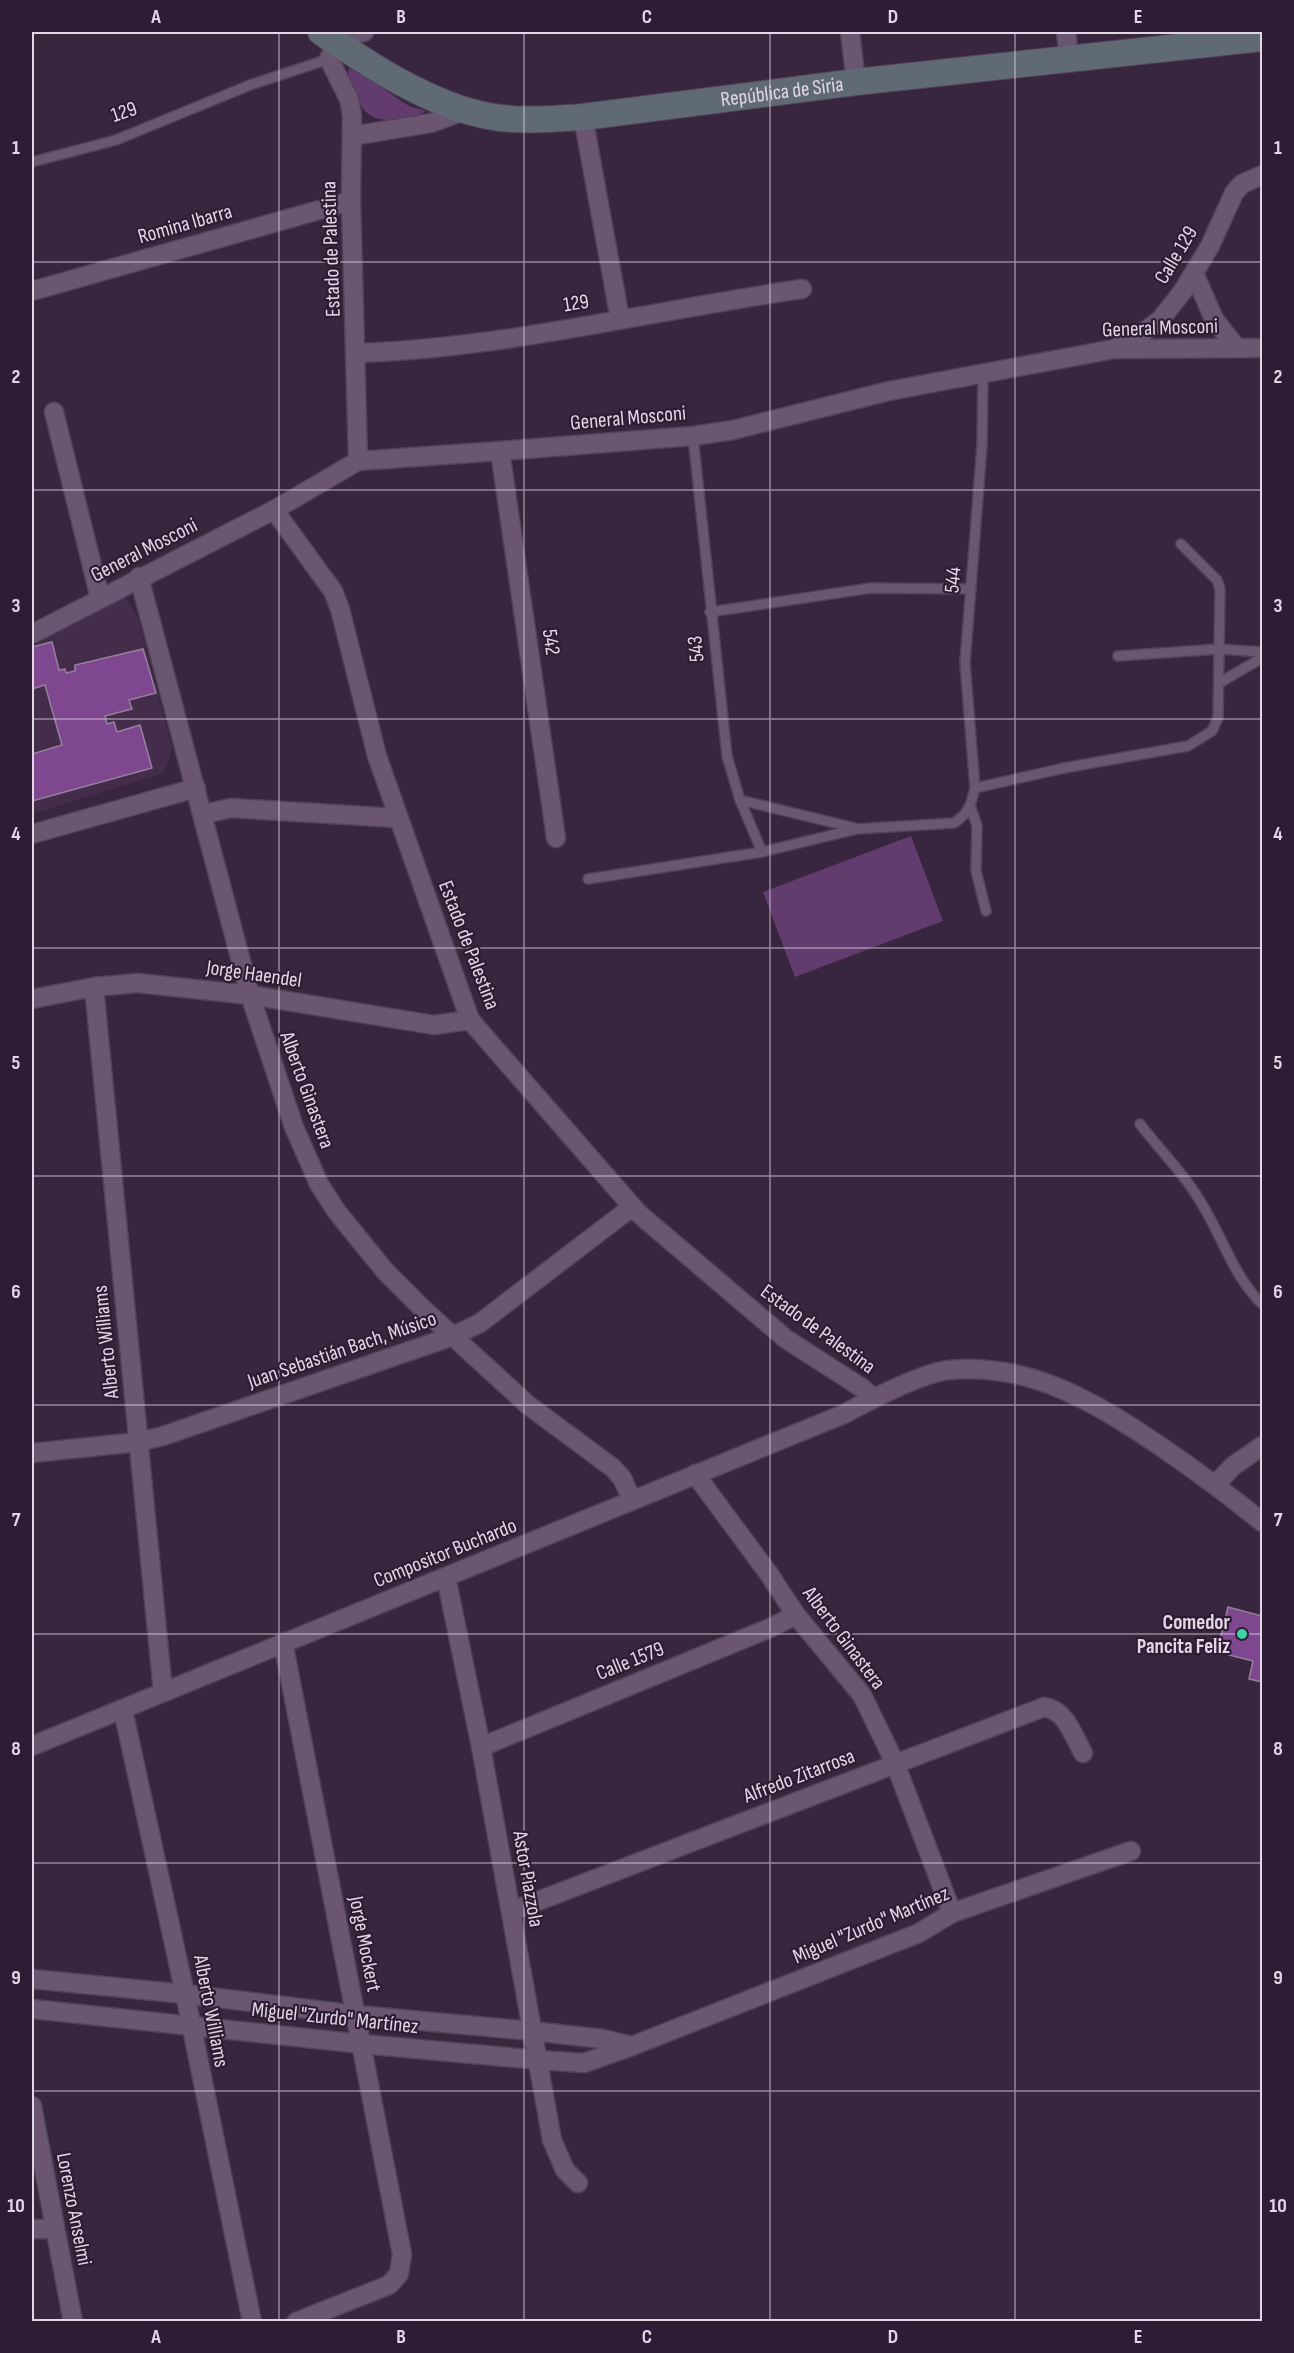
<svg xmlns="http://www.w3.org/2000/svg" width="1294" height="2353" font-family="'Sofia Sans Condensed',sans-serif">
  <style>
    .built { fill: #432d4b }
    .green { fill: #623c6e }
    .building { fill: #7f4790; stroke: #96809d; stroke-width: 1.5 }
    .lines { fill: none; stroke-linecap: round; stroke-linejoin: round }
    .lane-casing { stroke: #524257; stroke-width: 12 }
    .street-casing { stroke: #524257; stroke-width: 21 }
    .secondary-casing { stroke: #524257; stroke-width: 28 }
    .lane { stroke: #6b5672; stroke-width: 9 }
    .street { stroke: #6b5672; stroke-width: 18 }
    .secondary { stroke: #5f6a74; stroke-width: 26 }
    .grid { fill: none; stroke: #e2d6e6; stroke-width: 1.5; stroke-opacity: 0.55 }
    .poi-dot { fill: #3bd4a4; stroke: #2e1c34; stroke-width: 2 }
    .labels { text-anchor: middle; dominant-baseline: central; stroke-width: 4.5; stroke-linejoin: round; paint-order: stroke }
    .street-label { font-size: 21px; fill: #e2d6e6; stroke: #2e1c34 }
    .poi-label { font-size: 21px; font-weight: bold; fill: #e2d6e6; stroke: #2e1c34; text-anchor: end }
    .neatline { fill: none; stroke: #e2d6e6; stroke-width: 2 }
    .grid-label { font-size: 20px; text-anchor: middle; font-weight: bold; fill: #e2d6e6 }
  </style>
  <rect width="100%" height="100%" fill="#38263e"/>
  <!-- built -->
  <polygon class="built" points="124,595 138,618 172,748 164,773 32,814 32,644"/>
  <!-- green -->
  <g class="green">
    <path d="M349,68L356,70L409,106L426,111C412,119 379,126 366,112C358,104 353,88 348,77Z"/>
    <polygon points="911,836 943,921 795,977 763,892"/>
  </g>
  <!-- building -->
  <g class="building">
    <polygon points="52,642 59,670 65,669 66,673 75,671 75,665 143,649 156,693 129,700 132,709 105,716 107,724 114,722 117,732 140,725 152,768 32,801 32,754 62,745 45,685 32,689 32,647"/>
    <polygon points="1228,1607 1262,1616 1262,1682 1249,1679 1253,1661 1217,1652"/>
  </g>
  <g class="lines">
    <defs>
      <g id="lane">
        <polyline points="32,162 116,140 250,85 329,59"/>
        <polyline points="693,436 727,756 740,800 762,852"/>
        <polyline points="710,612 871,588 970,589"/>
        <polyline points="1118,656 1219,649 1262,652"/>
        <polyline points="1219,683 1262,658"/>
        <polyline points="975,788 1064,768 1188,746 1212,731 1218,718 1220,589 1217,580 1181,544"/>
        <polyline points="740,800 855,828"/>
        <polyline points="971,808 977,826 976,871 986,911"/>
        <path d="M588,879L762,852L857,829L954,823C969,813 971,805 975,788L965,663L982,445L983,374"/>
        <path d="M1140,1124C1158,1148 1179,1168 1195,1193C1220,1229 1231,1274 1262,1304"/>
      </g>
      <g id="street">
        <polyline points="850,32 856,82"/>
        <polyline points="1066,32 1069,58"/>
        <polyline points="583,117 620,319"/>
        <polyline points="352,136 431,123 466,110"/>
        <polyline points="1194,273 1214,319 1236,347"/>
        <polyline points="32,291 351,201"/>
        <polyline points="1116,348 1141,334 1160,320 1183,291 1210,246 1234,193 1242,184 1262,175"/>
        <path d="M357,353C507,348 654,310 802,289"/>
        <polyline points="54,412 100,598"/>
        <polyline points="500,451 556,838"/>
        <path d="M358,461L351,201L352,115L349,99L329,59C335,43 348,35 364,32"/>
        <polyline points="274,510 333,591 340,609 377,756 470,1020 638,1213 786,1339 862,1388 874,1398"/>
        <polyline points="139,577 250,995 294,1127 319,1184 337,1212 385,1271 422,1308 528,1405 613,1468 622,1478 632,1500"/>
        <polyline points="32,634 274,510 358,461 500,451 693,436 733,430 889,391 1114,349 1262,348"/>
        <polyline points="204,814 231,808 397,818"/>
        <polyline points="32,834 196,788"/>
        <polyline points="94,987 163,1692"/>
        <polyline points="32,999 94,987 138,983 250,995 434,1025 470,1020"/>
        <polyline points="32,1453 138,1442 163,1436 453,1336 480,1323 632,1207"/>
        <polyline points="695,1474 769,1574 796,1615 862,1695 895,1763 952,1913"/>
        <polyline points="1216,1484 1233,1466 1262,1446"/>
        <polyline points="446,1577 481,1747 552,2140 565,2170 578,2183"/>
        <polyline points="283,1642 402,2254 399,2274 389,2285 296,2322"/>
        <polyline points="123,1710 185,1994 252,2322"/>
        <path d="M32,1746L844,1414C870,1400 921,1373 949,1370C1030,1362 1096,1403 1160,1446C1195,1470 1229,1495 1262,1522"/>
        <polyline points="481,1747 770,1628 796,1615"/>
        <path d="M512,1911L1044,1707C1066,1710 1073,1735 1083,1753"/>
        <polyline points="32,1979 185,1994 357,2015 532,2031 603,2039 632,2046"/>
        <polyline points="32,2009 362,2044 539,2060 584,2063 632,2046 919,1933 952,1913 1131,1851"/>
        <polyline points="32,2106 73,2322"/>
        <polyline points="32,2229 55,2229"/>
      </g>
      <g id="secondary">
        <path id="s1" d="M321,32C369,65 430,105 488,116C519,122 551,119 583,117L856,82L1262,38"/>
      </g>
    </defs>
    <!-- lane casing -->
    <use href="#lane" class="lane-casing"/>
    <!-- street casing -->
    <use href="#street" class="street-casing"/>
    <!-- secondary casing -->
    <use href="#secondary" class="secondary-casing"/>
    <!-- lane -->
    <use href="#lane" class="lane"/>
    <!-- street -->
    <use href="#street" class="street"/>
    <!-- secondary -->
    <use href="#secondary" class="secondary"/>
  </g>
  <!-- grid -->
  <path class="grid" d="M279,32V2322M524,32V2322M770,32V2322M1015,32V2322M32,262H1262M32,490H1262M32,719H1262M32,948H1262M32,1176H1262M32,1405H1262M32,1634H1262M32,1863H1262M32,2091H1262"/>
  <!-- markers -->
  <circle class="poi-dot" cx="1242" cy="1634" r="6"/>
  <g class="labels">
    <!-- street labels -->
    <g class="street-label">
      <text stroke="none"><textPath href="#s1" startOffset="484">República de Siria</textPath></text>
      <text transform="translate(124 112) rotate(-19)">129</text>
      <text transform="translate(185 224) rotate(-16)">Romina Ibarra</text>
      <text transform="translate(331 249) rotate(-92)">Estado de Palestina</text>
      <text transform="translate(1176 255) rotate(-59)">Calle 129</text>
      <text transform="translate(576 303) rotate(-9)">129</text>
      <text transform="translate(1160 328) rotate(-2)">General Mosconi</text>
      <text transform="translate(628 418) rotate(-5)">General Mosconi</text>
      <text transform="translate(144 550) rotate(-27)">General Mosconi</text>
      <text transform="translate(953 580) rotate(-85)">544</text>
      <text transform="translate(551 642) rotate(82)">542</text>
      <text transform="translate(696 649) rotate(-96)">543</text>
      <text transform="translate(469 945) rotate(69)">Estado de Palestina</text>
      <text transform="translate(254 974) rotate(8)">Jorge Haendel</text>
      <text transform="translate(307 1090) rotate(70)">Alberto Ginastera</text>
      <text transform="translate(818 1329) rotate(36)">Estado de Palestina</text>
      <text transform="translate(106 1342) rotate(-96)">Alberto Williams</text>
      <text transform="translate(342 1350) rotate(-19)">Juan Sebastián Bach, Músico</text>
      <text transform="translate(445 1553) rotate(-22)">Compositor Buchardo</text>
      <text transform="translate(844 1638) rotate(53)">Alberto Ginastera</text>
      <text transform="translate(630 1661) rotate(-22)">Calle 1579</text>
      <text transform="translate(799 1776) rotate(-21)">Alfredo Zitarrosa</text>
      <text transform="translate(528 1879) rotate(80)">Astor Piazzola</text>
      <text transform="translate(871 1925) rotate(-23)">Miguel "Zurdo" Martínez</text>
      <text transform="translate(365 1944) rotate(79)">Jorge Mockert</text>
      <text transform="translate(211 2011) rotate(79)">Alberto Williams</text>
      <text transform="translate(335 2018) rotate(6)">Miguel "Zurdo" Martínez</text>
      <text transform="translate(74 2209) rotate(79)">Lorenzo Anselmi</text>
    </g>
    <!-- poi labels -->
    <g class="poi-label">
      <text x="1230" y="1622">Comedor<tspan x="1230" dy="24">Pancita Feliz</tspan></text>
    </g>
  </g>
  <!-- border -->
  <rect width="1294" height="2353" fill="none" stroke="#2e1c34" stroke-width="66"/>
  <rect x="33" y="33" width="1228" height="2287" class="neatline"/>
  <g class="grid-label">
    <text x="156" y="23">A</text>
    <text x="401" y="23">B</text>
    <text x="647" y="23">C</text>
    <text x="893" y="23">D</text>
    <text x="1138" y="23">E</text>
    <text x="16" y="154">1</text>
    <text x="1278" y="154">1</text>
    <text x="16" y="383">2</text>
    <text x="1278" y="383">2</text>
    <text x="16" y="612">3</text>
    <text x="1278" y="612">3</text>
    <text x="16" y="840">4</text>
    <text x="1278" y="840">4</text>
    <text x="16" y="1069">5</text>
    <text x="1278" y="1069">5</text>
    <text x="16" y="1298">6</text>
    <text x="1278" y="1298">6</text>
    <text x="16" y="1526">7</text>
    <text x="1278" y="1526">7</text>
    <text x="16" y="1755">8</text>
    <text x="1278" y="1755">8</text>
    <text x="16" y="1984">9</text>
    <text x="1278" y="1984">9</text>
    <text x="16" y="2212">10</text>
    <text x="1278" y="2212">10</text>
    <text x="156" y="2343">A</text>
    <text x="401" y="2343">B</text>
    <text x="647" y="2343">C</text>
    <text x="893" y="2343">D</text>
    <text x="1138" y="2343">E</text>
  </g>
</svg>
